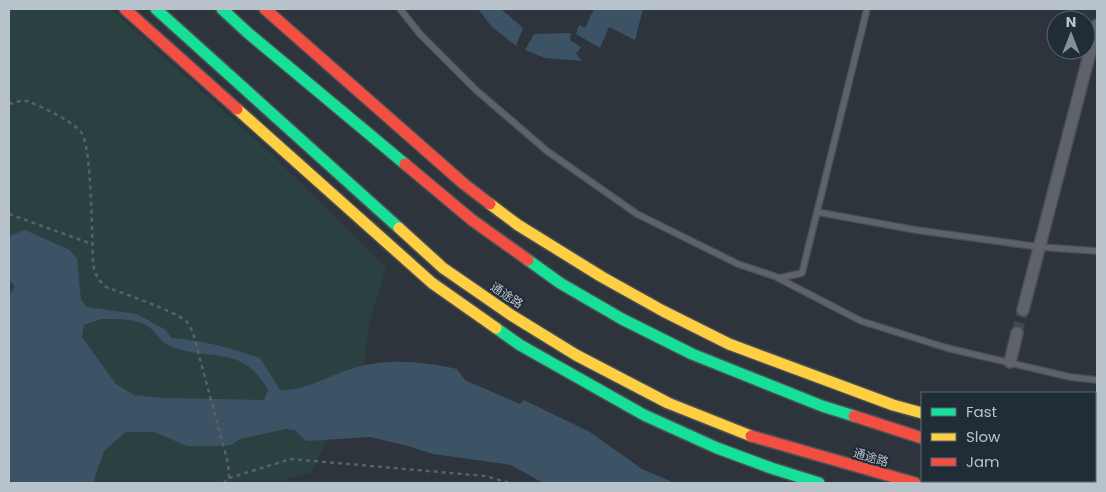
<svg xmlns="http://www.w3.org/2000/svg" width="1106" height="492" font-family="Poppins,'Noto Sans SC',sans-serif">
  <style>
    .green { fill: #2a4041 }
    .water { fill: #3c5265; fill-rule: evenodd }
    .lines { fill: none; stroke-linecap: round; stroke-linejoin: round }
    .street-tunnel { stroke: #424951; stroke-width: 11; stroke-dasharray: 11 5.5; stroke-linecap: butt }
    .lane-casing { stroke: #4b5055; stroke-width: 8 }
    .street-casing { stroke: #4b5055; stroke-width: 14 }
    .fast-casing { stroke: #4b5055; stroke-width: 14 }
    .slow-casing { stroke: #4b5055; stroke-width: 14 }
    .jam-casing { stroke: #4b5055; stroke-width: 14 }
    .path { stroke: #5a6165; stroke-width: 2.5; stroke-dasharray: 4 4; stroke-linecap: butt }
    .lane { stroke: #5d6369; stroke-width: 5.5 }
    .street { stroke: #5d6369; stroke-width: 11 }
    .fast { stroke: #16e098; stroke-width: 11 }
    .slow { stroke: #ffcf43; stroke-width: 11 }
    .jam { stroke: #f24e42; stroke-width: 11 }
    .labels { text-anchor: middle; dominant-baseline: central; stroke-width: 4; stroke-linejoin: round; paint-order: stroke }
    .street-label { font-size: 12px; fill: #b8c2cb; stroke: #202c36 }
  </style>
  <rect width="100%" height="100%" fill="#2d343b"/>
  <!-- green -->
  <polygon class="green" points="9,9 111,9 268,151 386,267 369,326 364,362 311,473 287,479 286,483 9,483"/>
  <!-- water -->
  <g class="water">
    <polygon points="478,9 501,9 523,28 516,46 491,26"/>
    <polygon points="594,9 643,9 635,40 609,27 600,48 576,34 579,25 585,28"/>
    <polygon points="571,33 570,40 581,47 576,54 582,61 545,58 525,50 534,34"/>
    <path d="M25,230L70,250L77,259L81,300L87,307L137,314L166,330L171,338C202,340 231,348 260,358L280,390C307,391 331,374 357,367C389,358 425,362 457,369L465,380L520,404L524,400L590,432L642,469L675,483H543L511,465L433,454L408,446L370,437L307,441L302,438L295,430L286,429L240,439L231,445L214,446H187L154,432H126L104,451L94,480L95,483H14L9,480V296L15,286L9,280V236ZM101,319C114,319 138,318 149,327C158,334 161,343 172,347C212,362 243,344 268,390L264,400L162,398L134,395L116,384L82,337L84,325Z"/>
  </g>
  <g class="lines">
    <!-- street-tunnel -->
    <polyline class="street-tunnel" points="1017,333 1023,310"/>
    <defs>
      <g id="lane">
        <polyline points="400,9 420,34 476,90 547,151 637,214 738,264 780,278 802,273 867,9"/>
        <polyline points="817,212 916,230 1039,247 1097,251"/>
        <polyline points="778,278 861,321 947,348 1070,377 1097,380"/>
      </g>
      <g id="street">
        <polyline points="1023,310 1097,25"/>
        <polyline points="1010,362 1017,333"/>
      </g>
      <g id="fast">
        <polyline points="156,9 399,228"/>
        <polyline points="222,9 248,33 405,164"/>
        <polyline points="528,260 560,283 622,319 692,354 822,406 854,416"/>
        <polyline points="496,328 520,345 644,415 717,448 771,468 819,483"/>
      </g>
      <g id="slow">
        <polyline points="237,109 432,283 496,328"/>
        <polyline points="490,204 518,225 602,277 663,311 729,344 893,405 922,413"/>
        <polyline points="399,228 443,268 511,315 576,355 668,403 751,436"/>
      </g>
      <g id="jam">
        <polyline points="125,9 237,109"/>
        <polyline points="265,9 464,184 490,204"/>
        <polyline points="405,164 472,220 528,260"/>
        <polyline points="854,416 922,438"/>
        <polyline points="751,436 915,483"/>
        <polyline points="1095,458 1097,459"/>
        <polyline points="1090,481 1097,482"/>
      </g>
    </defs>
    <!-- lane casing -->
    <use href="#lane" class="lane-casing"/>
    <!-- street casing -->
    <use href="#street" class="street-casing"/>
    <!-- fast casing -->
    <use href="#fast" class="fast-casing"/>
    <!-- slow casing -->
    <use href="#slow" class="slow-casing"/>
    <!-- jam casing -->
    <use href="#jam" class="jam-casing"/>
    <!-- path -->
    <g class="path">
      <path d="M9,104L20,101H28C45,109 68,118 81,132C92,144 92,243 93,264C95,274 98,280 106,287C122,293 178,312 187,322C190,325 191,330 193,333L228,463L229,478L224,483"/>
      <polyline points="9,214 92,244"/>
      <polyline points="229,478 291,459 485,476 510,483"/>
    </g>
    <!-- lane -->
    <use href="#lane" class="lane"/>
    <!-- street -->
    <use href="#street" class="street"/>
    <!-- fast -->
    <use href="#fast" class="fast"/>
    <!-- slow -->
    <use href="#slow" class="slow"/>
    <!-- jam -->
    <use href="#jam" class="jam"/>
  </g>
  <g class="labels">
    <!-- street labels -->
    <g class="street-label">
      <text transform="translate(507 295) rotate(34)">通途路</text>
      <text transform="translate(871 457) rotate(16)">通途路</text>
    </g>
  </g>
  <!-- border -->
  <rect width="1106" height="492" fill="none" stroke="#b8c2cb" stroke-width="20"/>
  <!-- legend -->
  <rect x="921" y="392" width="175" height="90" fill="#202c36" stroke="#5d6872"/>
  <rect x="931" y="408" width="25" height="8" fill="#16e098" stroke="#5d6872"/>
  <text x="966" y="417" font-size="15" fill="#b8c2cb">Fast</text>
  <rect x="931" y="433" width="25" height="8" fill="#ffcf43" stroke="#5d6872"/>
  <text x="966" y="442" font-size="15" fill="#b8c2cb">Slow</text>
  <rect x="931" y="458" width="25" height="8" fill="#f24e42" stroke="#5d6872"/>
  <text x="966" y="467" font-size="15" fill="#b8c2cb">Jam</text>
  <!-- north arrow -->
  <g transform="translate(1071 35)"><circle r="24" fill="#202c36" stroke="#5d6872"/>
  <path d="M0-4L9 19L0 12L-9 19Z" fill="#879099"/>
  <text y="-8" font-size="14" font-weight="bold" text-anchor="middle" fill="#b8c2cb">N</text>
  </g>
</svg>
